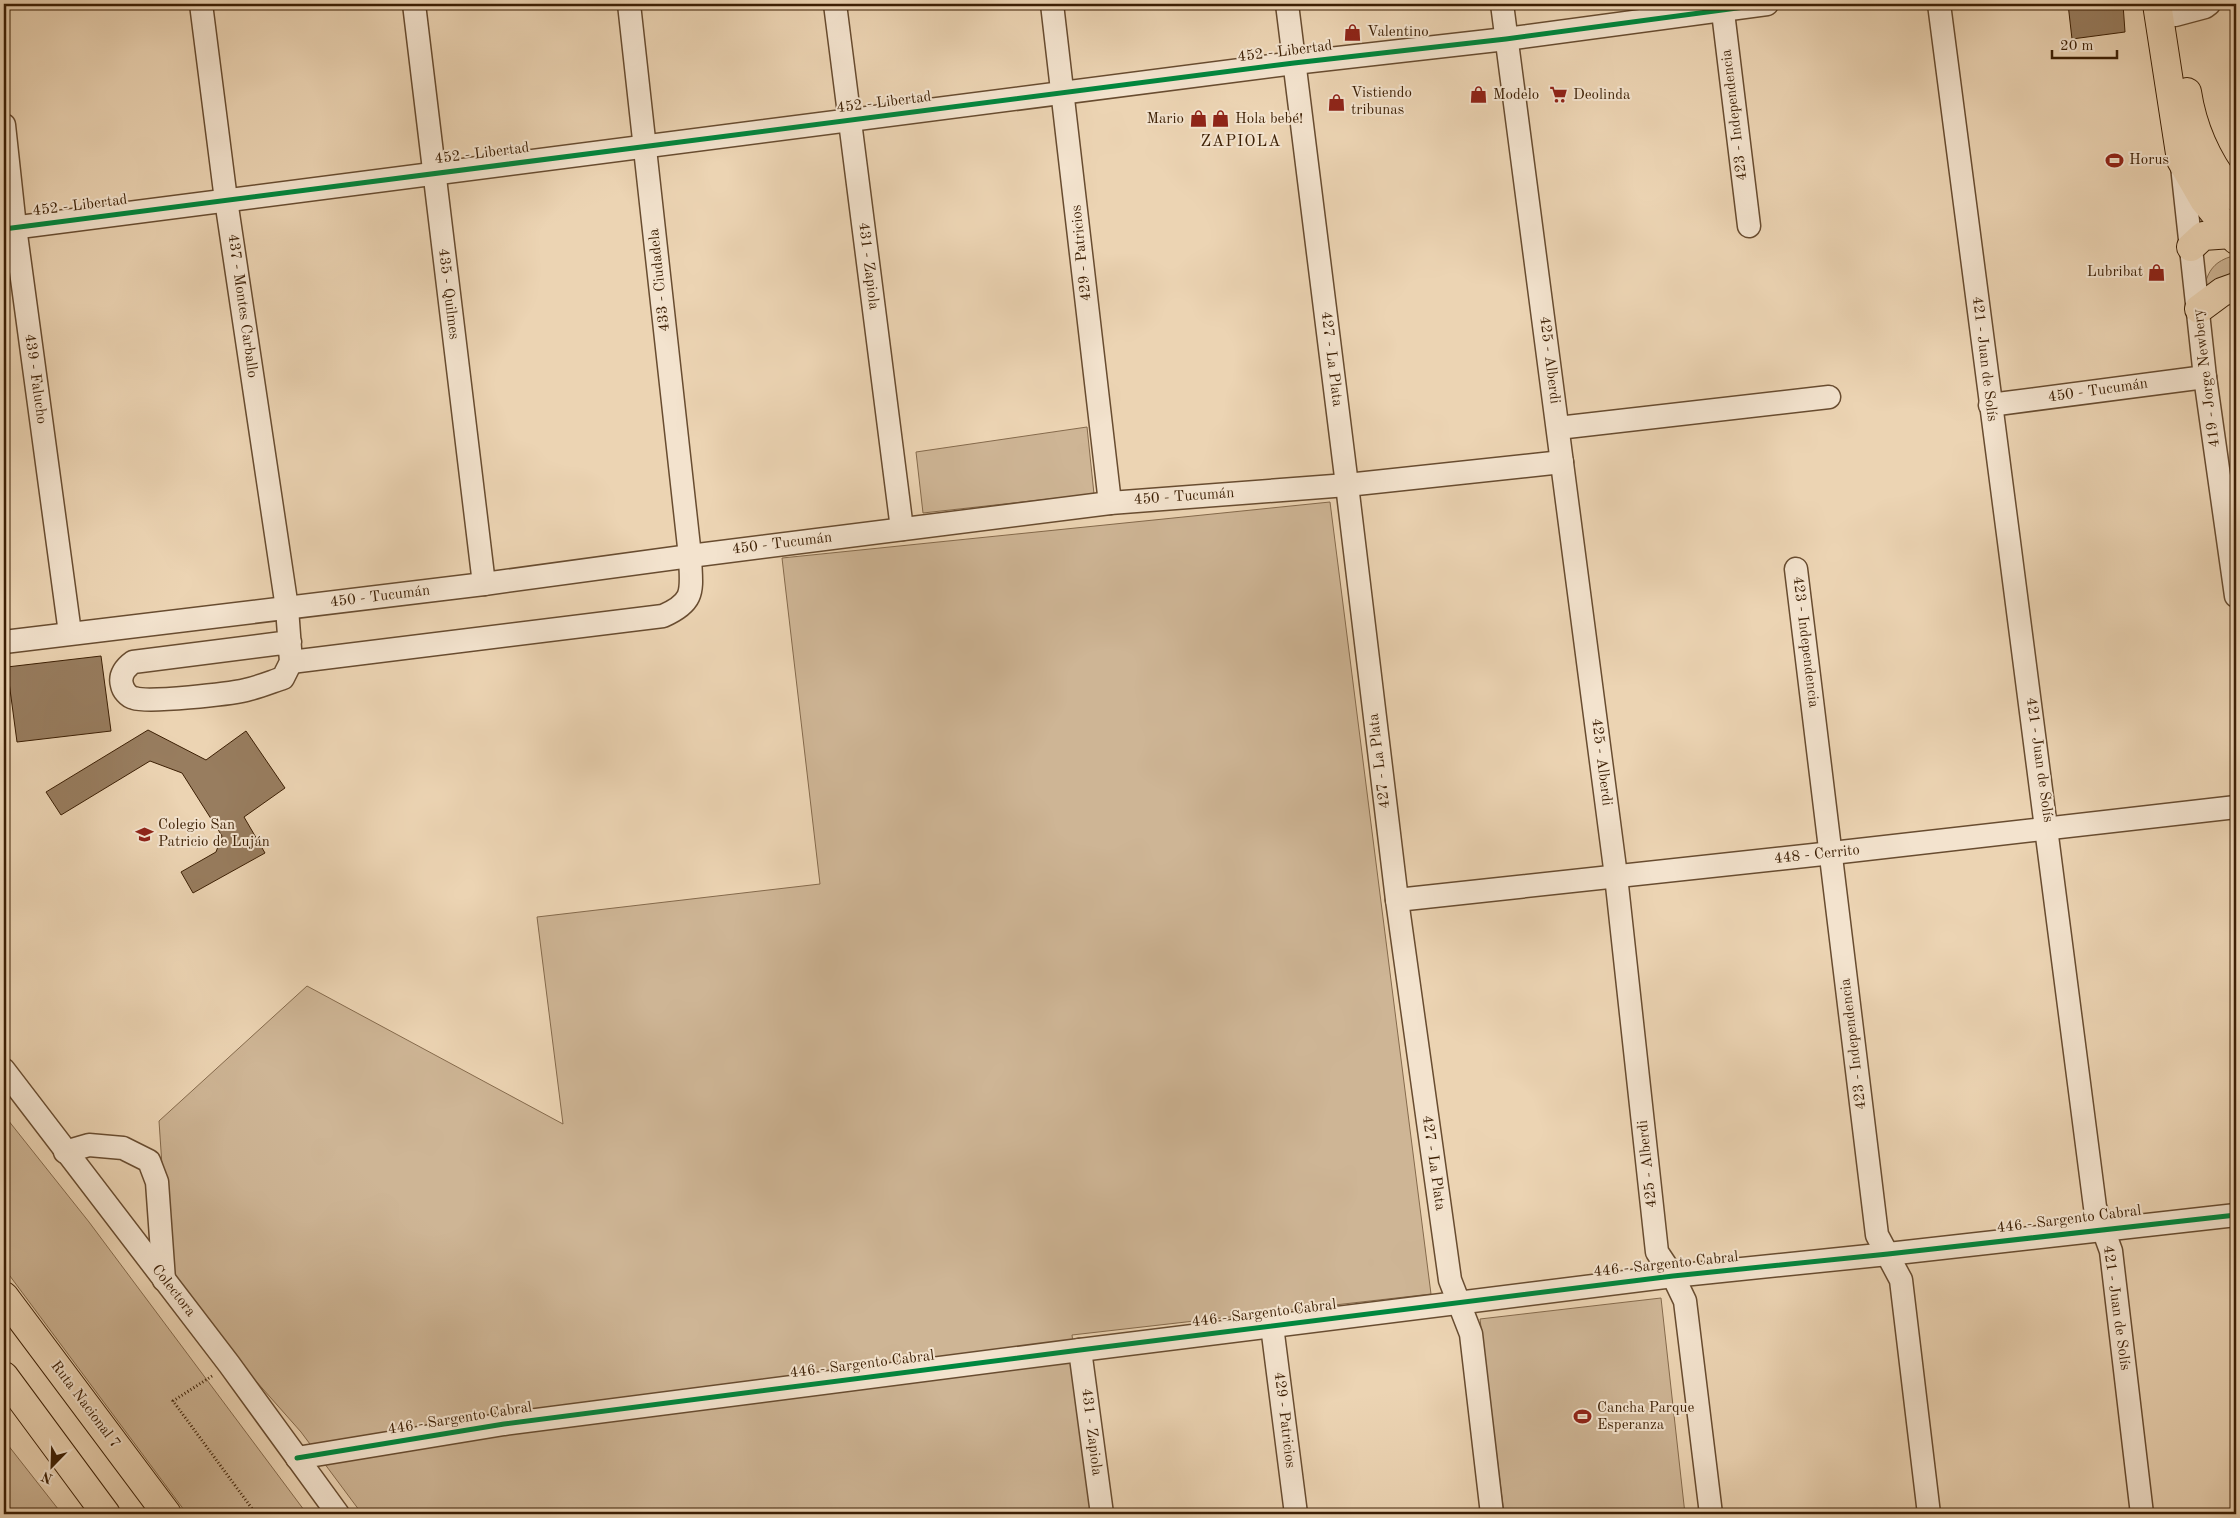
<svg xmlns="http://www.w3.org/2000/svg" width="2240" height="1518" font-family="'Old Standard TT',serif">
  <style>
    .green { fill: #ceb595; stroke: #856a4c }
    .building { fill: #987d5f; stroke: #3c1f04 }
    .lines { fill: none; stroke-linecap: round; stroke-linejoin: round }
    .minor-casing { stroke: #684c30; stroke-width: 25 }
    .major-casing { stroke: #3c1f04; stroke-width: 30 }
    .highway-casing { stroke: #3c1f04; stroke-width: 30 }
    .path { stroke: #3c1f04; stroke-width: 3; stroke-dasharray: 1 2.5; stroke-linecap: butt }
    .minor { stroke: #f3e3ce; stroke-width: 22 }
    .major { stroke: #ecd4b3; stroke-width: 28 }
    .highway { stroke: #ecd4b3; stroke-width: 28 }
    .cycleway-casing { stroke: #f3e3ce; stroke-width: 8 }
    .cycleway { stroke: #00873e; stroke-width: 5 }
    .labels { text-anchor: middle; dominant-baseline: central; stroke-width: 4; stroke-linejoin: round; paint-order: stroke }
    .poi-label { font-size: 15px; fill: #3c1f04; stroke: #f3e3ce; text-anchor: start }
    .street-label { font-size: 15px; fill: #3c1f04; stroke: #f3e3ce }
    .neighbourhood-label { font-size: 16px; letter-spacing: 1px; fill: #3c1f04; stroke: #f3e3ce }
  </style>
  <rect width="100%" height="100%" fill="#ecd4b3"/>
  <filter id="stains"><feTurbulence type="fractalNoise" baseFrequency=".004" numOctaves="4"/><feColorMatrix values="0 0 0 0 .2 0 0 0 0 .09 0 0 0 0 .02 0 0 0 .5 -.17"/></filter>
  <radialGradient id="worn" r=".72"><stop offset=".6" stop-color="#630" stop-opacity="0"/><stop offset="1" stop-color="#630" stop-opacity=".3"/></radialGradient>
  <!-- green -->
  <g class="green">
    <path d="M2233,256H2236V277L2204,288C2208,270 2215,261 2233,256Z"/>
    <polygon points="1087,427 1094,494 923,513 916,452"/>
    <polygon points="1330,502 1431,1294 1072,1335 1095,1514 362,1514 301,1432 170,1284 159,1121 307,986 563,1124 537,917 820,884 782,558"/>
    <polygon points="4,1115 89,1222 307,1514 187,1514 4,1268"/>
    <polygon points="1661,1298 1685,1514 1504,1514 1480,1319"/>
    <polygon points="4,1440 62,1514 4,1514"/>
  </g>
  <!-- building -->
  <g class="building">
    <polygon points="2068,4 2123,4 2125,32 2072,39"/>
    <polygon points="101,656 111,731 17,742 7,667"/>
    <polygon points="148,730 206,760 246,731 285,788 244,817 265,853 193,893 181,872 216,852 222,836 182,773 150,761 61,815 46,792"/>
  </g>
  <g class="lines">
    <defs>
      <g id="minor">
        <path d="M201,4L226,200L287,608L291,662L283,678C271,682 259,687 246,690C229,694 149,703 134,698C128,697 123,690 122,685C119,675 126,667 133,662L290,642"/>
        <polyline points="414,4 484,584"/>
        <polyline points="835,4 902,529"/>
        <polyline points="1052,4 1110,503"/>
        <polyline points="1287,4 1347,485 1397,900 1450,1280 1471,1334 1492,1514"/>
        <polyline points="1502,4 1616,876 1657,1252 1673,1276 1685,1301 1711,1514"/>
        <polyline points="1722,4 1749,226"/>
        <path d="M1939,4C1990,405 2045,806 2095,1207L2111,1251L2142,1514"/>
        <polyline points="2175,15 2205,7 2209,4"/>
        <polyline points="4,125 15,227 70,633"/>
        <polyline points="2182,166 2205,377 2236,596"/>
        <polyline points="4,229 1294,63 1506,39 1767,4"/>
        <polyline points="1990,405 2205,377"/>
        <polyline points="1558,428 1829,397"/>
        <polyline points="1796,569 1877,1235 1901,1280 1929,1514"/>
        <polyline points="4,642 484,584 690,556 1110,503 1347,485 1562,462"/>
        <path d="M291,662L663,616C697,601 691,589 690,556L629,4"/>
        <polyline points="1397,900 1832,853 2236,807"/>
        <polyline points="4,1070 229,1364 338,1514"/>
        <polyline points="65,1152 89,1145 123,1148 149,1161 157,1182 164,1280"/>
        <polyline points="1272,1326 1296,1514"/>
        <polyline points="1080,1350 1102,1514"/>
        <polyline points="297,1458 504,1424 1080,1350 1673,1276 1888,1254 2236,1215"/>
      </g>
      <g id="major">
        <polyline points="2157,4 2181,160 2204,200 2236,240"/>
        <path d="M2187,92C2193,131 2210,167 2236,197"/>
        <polyline points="2191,247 2203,236 2232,234"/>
        <polyline points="2199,309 2222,292 2236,287"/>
      </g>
      <g id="highway">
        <polyline points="4,1296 167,1514"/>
        <polyline points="4,1376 106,1514"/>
      </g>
    </defs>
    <!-- minor casing -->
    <use href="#minor" class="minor-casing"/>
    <!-- major casing -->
    <use href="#major" class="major-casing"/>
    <!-- highway casing -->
    <use href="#highway" class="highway-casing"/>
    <!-- path -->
    <polyline class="path" points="212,1376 173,1401 256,1514"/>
    <!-- minor -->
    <use href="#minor" class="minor"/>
    <!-- major -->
    <use href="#major" class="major"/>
    <!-- highway -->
    <use href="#highway" class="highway"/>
    <defs>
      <g id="cycleway">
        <polyline points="4,229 1294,63 1506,39 1767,4"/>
        <polyline points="297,1458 504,1424 1080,1350 1673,1276 1888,1254 2236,1215"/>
      </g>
    </defs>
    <!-- cycleway casing -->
    <use href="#cycleway" class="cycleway-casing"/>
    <!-- cycleway -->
    <use href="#cycleway" class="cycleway"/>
  </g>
  <!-- icons -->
  <defs>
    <symbol id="shop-bare" viewBox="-9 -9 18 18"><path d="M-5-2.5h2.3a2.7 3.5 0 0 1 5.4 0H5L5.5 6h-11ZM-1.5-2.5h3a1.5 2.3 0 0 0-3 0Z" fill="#8f2418" stroke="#f3e3ce" stroke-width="2.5" paint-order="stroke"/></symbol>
    <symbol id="supermarket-bare" viewBox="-9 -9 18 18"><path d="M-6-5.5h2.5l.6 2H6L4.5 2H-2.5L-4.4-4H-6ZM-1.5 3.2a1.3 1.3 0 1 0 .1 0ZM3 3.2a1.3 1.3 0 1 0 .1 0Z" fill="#8f2418" stroke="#f3e3ce" stroke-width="2.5" paint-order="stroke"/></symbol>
    <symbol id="stadium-bare" viewBox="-9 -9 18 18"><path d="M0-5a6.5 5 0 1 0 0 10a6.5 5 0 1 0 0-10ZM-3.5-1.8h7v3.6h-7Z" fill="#8f2418" stroke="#f3e3ce" stroke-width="2.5" paint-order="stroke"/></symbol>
    <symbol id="school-bare" viewBox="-9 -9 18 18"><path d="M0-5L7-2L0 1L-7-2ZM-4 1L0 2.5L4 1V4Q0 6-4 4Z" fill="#8f2418" stroke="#f3e3ce" stroke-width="2.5" paint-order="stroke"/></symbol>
  </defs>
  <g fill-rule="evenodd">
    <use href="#shop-bare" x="1340" y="20" width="25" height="25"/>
    <use href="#shop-bare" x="1466" y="82" width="25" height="25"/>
    <use href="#supermarket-bare" x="1546" y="82" width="25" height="25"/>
    <use href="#shop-bare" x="1324" y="90" width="25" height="25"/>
    <use href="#shop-bare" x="1186" y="106" width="25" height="25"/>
    <use href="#shop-bare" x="1208" y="106" width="25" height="25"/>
    <use href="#stadium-bare" x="2102" y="148" width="25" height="25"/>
    <use href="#shop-bare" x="2144" y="260" width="25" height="25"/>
    <use href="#school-bare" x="132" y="822" width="25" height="25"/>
    <use href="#stadium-bare" x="1570" y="1404" width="25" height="25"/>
  </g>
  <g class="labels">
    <!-- poi labels -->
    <g class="poi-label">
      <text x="1367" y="32">Valentino</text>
      <text x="1351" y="93">Vistiendo<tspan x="1351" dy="17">tribunas</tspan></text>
      <text x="1493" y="95">Modelo</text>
      <text x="1573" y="95">Deolinda</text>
      <text x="1184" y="119" text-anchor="end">Mario</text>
      <text x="1235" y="119">Hola bebé!</text>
      <text x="2129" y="160">Horus</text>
      <text x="2143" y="272" text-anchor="end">Lubribat</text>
      <text x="158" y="825">Colegio San<tspan x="158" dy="17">Patricio de Luján</tspan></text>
      <text x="1597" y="1408">Cancha Parque<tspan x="1597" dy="17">Esperanza</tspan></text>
    </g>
    <!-- street labels -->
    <g class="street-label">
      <text transform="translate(1285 52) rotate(-7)">452 - Libertad</text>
      <text transform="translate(884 103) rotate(-7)">452 - Libertad</text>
      <text transform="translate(1735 115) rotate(-97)">423 - Independencia</text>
      <text transform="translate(482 154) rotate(-7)">452 - Libertad</text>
      <text transform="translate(80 206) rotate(-7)">452 - Libertad</text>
      <text transform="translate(1082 253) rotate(-96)">429 - Patricios</text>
      <text transform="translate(868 266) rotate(83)">431 - Zapiola</text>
      <text transform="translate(660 280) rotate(-96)">433 - Ciudadela</text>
      <text transform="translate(448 294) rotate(83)">435 - Quilmes</text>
      <text transform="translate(242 306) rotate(82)">437 - Montes Carballo</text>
      <text transform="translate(1331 359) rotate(83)">427 - La Plata</text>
      <text transform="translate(1984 359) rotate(83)">421 - Juan de Solís</text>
      <text transform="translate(1549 360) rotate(83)">425 - Alberdi</text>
      <text transform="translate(2207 378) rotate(-97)">419 - Jorge Newbery</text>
      <text transform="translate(35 379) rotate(82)">439 - Falucho</text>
      <text transform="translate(2098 391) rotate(-8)">450 - Tucumán</text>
      <text transform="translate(1184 497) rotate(-4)">450 - Tucumán</text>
      <text transform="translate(782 544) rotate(-7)">450 - Tucumán</text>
      <text transform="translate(380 597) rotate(-7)">450 - Tucumán</text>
      <text transform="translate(1805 642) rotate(83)">423 - Independencia</text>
      <text transform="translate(2039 760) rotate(82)">421 - Juan de Solís</text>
      <text transform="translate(1380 761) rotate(-97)">427 - La Plata</text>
      <text transform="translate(1601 762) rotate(83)">425 - Alberdi</text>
      <text transform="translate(1817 855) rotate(-6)">448 - Cerrito</text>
      <text transform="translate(1854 1044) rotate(-97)">423 - Independencia</text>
      <text transform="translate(1433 1163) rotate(82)">427 - La Plata</text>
      <text transform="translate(1648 1164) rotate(-96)">425 - Alberdi</text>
      <text transform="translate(2069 1220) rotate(-7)">446 - Sargento Cabral</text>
      <text transform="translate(1666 1265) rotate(-6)">446 - Sargento Cabral</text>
      <text transform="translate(173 1291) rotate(52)">Colectora</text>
      <text transform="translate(2116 1308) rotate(82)">421 - Juan de Solís</text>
      <text transform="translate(1264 1314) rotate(-7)">446 - Sargento Cabral</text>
      <text transform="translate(862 1365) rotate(-7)">446 - Sargento Cabral</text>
      <text transform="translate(85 1405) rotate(53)">Ruta Nacional 7</text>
      <text transform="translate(460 1419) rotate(-9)">446 - Sargento Cabral</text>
      <text transform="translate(1284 1420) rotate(83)">429 - Patricios</text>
      <text transform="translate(1091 1432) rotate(83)">431 - Zapiola</text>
    </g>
    <!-- neighbourhood labels -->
    <g class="neighbourhood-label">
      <text x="1241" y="142">ZAPIOLA</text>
    </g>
  </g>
  <!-- margin -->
  <rect width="2240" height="1518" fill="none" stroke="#ecd4b3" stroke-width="20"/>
  <rect x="5" y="5" width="2230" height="1508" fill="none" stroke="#3c1f04" stroke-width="2.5"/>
  <rect x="10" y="10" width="2220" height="1498" fill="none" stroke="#3c1f04"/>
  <!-- north arrow -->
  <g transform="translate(52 1466) rotate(203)" stroke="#f3e3ce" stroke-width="4" paint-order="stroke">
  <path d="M0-4L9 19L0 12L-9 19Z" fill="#3c1f04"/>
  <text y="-8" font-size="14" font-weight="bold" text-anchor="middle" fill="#3c1f04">N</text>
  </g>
  <!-- scale -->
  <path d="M2052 50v8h65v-8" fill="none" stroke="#3c1f04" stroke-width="2.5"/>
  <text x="2060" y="50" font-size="15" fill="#3c1f04" stroke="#f3e3ce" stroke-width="4" paint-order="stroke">20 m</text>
  <rect width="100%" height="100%" filter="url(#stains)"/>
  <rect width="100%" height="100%" fill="url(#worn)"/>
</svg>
